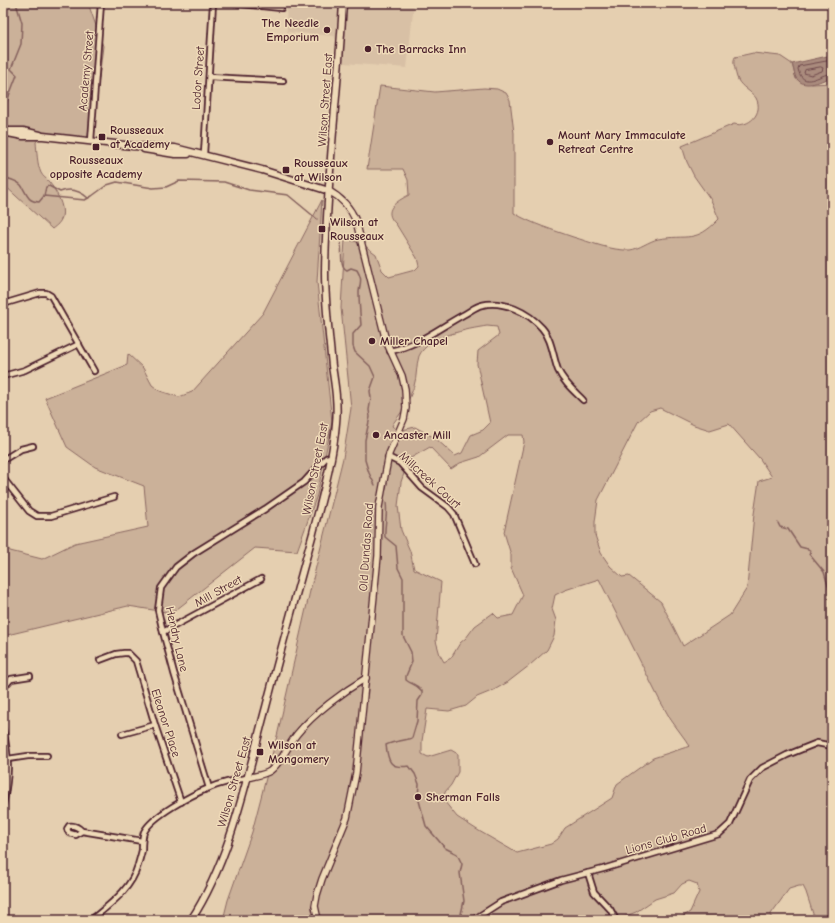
<svg xmlns="http://www.w3.org/2000/svg" width="835" height="923" font-family="'Comic Neue',sans-serif">
  <style>
    .built { fill: #d8c0a5 }
    .green { fill: #cbb199; stroke: #8a6862; fill-rule: evenodd }
    .water { fill: #aa8b7d; stroke: #84605c }
    .lines { fill: none; stroke-linecap: round; stroke-linejoin: round }
    .shore { stroke: #704a4c; stroke-width: 1 }
    .stream { stroke: #84605c; stroke-width: 1.5 }
    .minor-casing { stroke: #4a1f2b; stroke-width: 8 }
    .tertiary-casing { stroke: #4a1f2b; stroke-width: 8 }
    .secondary-casing { stroke: #4a1f2b; stroke-width: 9 }
    .minor { stroke: #efdab8; stroke-width: 4.5 }
    .tertiary { stroke: #efdab8; stroke-width: 5.5 }
    .secondary { stroke: #efdab8; stroke-width: 6 }
    .poi-dot { fill: #4a1f2b; stroke: #efdab8; stroke-width: 1.5 }
    .labels { text-anchor: middle; dominant-baseline: central; stroke-width: 3; stroke-linejoin: round; paint-order: stroke }
    .poi-label { font-size: 12px; font-weight: bold; fill: #4a1f2b; stroke: #efdab8; text-anchor: start }
    .street-label { font-size: 12px; fill: #4a1f2b; stroke: #efdab8 }
  </style>
  <rect width="100%" height="100%" fill="#e5cfb0"/>
  <filter id="ink" filterUnits="userSpaceOnUse"><feTurbulence type="fractalNoise" baseFrequency=".025" numOctaves="2"/><feDisplacementMap in="SourceGraphic" scale="8" xChannelSelector="R" yChannelSelector="G"/><feConvolveMatrix kernelMatrix="1 2 1 2 8 2 1 2 1" color-interpolation-filters="sRGB"/></filter>
  <g filter="url(#ink)">
    <!-- built -->
    <polygon class="built" points="286,3 414,3 407,68 344,63 334,36 287,32"/>
    <!-- green -->
    <g class="green">
      <path d="M3,3H88L103,46L91,143L39,138L36,142C37,152 37,164 41,173C43,177 47,179 49,182C56,190 65,207 62,217C60,223 57,225 52,229L3,184Z"/>
      <path d="M753,53L780,56L792,64L796,79L812,84L832,83V920H815L806,892L803,886H799L789,889L771,914V920H674L680,918L690,912L699,892L697,884L689,881L682,884L674,893L655,899L636,912L616,920H223L228,900L252,832L278,732L310,591L343,458L351,408L341,308L345,239L361,243L376,254L382,270L389,277L415,270L419,266L417,258L396,224C381,210 397,201 409,195L408,180L403,169H367L380,86L435,92L484,88L497,89L506,93L510,100L514,133V213C532,224 553,230 573,237C590,242 612,251 630,250C639,249 649,241 658,239C688,234 695,244 719,219L711,200L694,176L687,162L682,146L734,124C749,128 764,113 756,98C755,96 752,94 750,92C740,84 737,82 735,69C734,65 733,61 735,57ZM487,326L497,327L499,335L478,351L477,364L490,423L483,430L471,435L462,453L455,456L435,438L415,427L398,431L392,426C394,421 397,419 400,414C406,407 411,395 414,386C417,377 416,365 419,356C428,336 468,329 487,326ZM660,408L694,425L710,430L729,424L760,459L772,477L759,481L754,514L747,588L730,615L683,646L661,602L629,576L622,577L610,566L601,553L595,535V522L598,500L638,422L650,411ZM508,435H523L524,442L504,532L511,555V568L523,595L513,615L498,618L493,613L475,626L466,638L460,643L451,658L444,662L440,655L436,641L441,582L414,569L410,551L401,530L398,506L401,482L409,459L430,447L451,469L460,463L479,457ZM599,579L659,699L671,720L690,746L653,758L617,784L612,798L565,828L558,839L551,844L517,853L479,831L457,817L445,802V792L451,785L458,772V754L451,750L428,757L422,754V741L427,709L449,711L466,706L477,697L494,690L508,682L530,665L547,650L554,636L556,620L552,609L555,595L565,590Z"/>
      <polygon points="322,200 317,282 332,422 317,495 297,551 255,548 172,613 128,606 3,636 3,539 10,551 42,559 75,543 148,527 144,486 95,467 67,447 45,398 127,365 128,354 143,368 152,385 160,391 179,397 192,392 263,313"/>
    </g>
    <!-- water -->
    <path class="water" d="M832,55V77C823,80 805,90 797,79C794,76 794,68 792,64Z"/>
    <g class="lines">
      <!-- shore -->
      <g class="shore">
        <path d="M832,60L799,66L798,69C803,90 818,75 832,73"/>
        <polygon points="821,67 823,68 822,71 811,75 804,73 805,70"/>
      </g>
      <!-- stream -->
      <g class="stream">
        <polyline points="3,115 7,101 17,75 11,69 21,44 22,23 16,3"/>
        <path d="M3,177C9,179 16,180 21,185C27,193 26,201 39,202L44,196L85,200L92,196L107,185L117,182L153,188L166,187L179,181L224,182L249,190L288,195L317,219"/>
        <path d="M44,196L46,187L49,186L60,192C70,188 80,191 88,198"/>
        <path d="M339,235C345,245 337,265 347,270L351,268L357,270C363,280 360,282 359,292C359,303 360,314 361,325L353,334V346L355,352L370,366L375,377L370,391L371,398L369,410L370,417L365,440V460L369,473L375,485"/>
        <path d="M386,503C388,515 384,525 385,537L396,546L398,568L403,578V636L411,652L412,662L406,676V680C412,685 416,683 422,691V695L418,701L417,721L412,738C404,741 394,741 386,745C388,762 390,769 409,766L415,774L419,784L418,797L426,826L445,848L457,854L462,864L460,873L464,901L461,914"/>
        <polyline points="778,523 780,527 788,529 800,547 808,549 811,551 809,554 824,572 829,589 832,591"/>
      </g>
      <defs>
        <g id="minor">
          <polyline points="232,3 281,8"/>
          <polyline points="209,77 283,81"/>
          <polyline points="91,141 101,3"/>
          <polyline points="204,154 213,3"/>
          <polyline points="3,304 40,293 46,293 51,296 94,371"/>
          <path d="M390,351C417,346 439,328 463,315C469,312 476,306 482,305C503,300 528,312 542,328C552,339 553,357 558,370C564,383 574,391 583,400"/>
          <polyline points="3,376 25,370 79,344"/>
          <polyline points="388,457 400,463 422,488 448,507 454,514 475,564"/>
          <polyline points="3,460 21,449 33,446"/>
          <polyline points="3,478 29,511 37,516 51,516 114,497"/>
          <polyline points="163,632 261,579"/>
          <polyline points="100,660 116,654 124,653 128,653 136,661 155,725 181,802"/>
          <polyline points="3,688 11,679 30,676"/>
          <path d="M3,730C10,760 9,775 3,805"/>
          <polyline points="122,734 155,725"/>
          <polyline points="8,759 28,756 47,756"/>
          <polyline points="209,788 174,673 163,632 158,610 161,588 176,567 194,553 265,509 304,482 326,458 331,457"/>
          <path d="M82,831L76,835L69,833L67,829L69,826C74,825 78,827 82,831L142,841"/>
          <polyline points="588,873 594,892 610,909 616,920"/>
          <path d="M91,920C110,904 131,890 138,865C139,861 141,855 142,850C142,844 142,838 144,832C152,816 191,795 209,788C221,783 234,780 247,778"/>
          <polyline points="473,920 501,902 561,880 603,869 719,834 730,824 750,780 762,768 787,755 817,743 832,746"/>
        </g>
        <g id="tertiary">
          <path d="M247,778C254,776 264,775 270,771C282,762 288,745 297,734C313,714 344,691 366,678"/>
          <path d="M318,920L315,906L317,895L322,879L347,818L356,773L378,556L379,507L389,454L404,419L406,408L405,389L402,376L386,341L356,221C350,207 342,198 329,191"/>
        </g>
        <g id="secondary">
          <polyline points="5,131 23,131 40,135"/>
          <polyline points="3,132 23,136 43,136 133,146 175,148 262,170 329,191"/>
          <polyline points="144,149 175,154 188,154"/>
          <path d="M191,920C231,859 247,777 266,707C281,649 297,591 313,533C322,497 333,460 336,423C338,404 335,385 332,366C329,335 325,303 325,272C326,182 338,92 343,3"/>
        </g>
      </defs>
      <!-- minor casing -->
      <use href="#minor" class="minor-casing"/>
      <!-- tertiary casing -->
      <use href="#tertiary" class="tertiary-casing"/>
      <!-- secondary casing -->
      <use href="#secondary" class="secondary-casing"/>
      <!-- minor -->
      <use href="#minor" class="minor"/>
      <!-- tertiary -->
      <use href="#tertiary" class="tertiary"/>
      <!-- secondary -->
      <use href="#secondary" class="secondary"/>
    </g>
  </g>
  <!-- markers -->
  <g class="poi-dot">
    <circle cx="327" cy="30" r="4"/>
    <circle cx="368" cy="49" r="4"/>
    <rect x="98" y="133" width="8" height="8" rx="2"/>
    <circle cx="550" cy="142" r="4"/>
    <rect x="92" y="143" width="8" height="8" rx="2"/>
    <rect x="282" y="166" width="8" height="8" rx="2"/>
    <rect x="318" y="225" width="8" height="8" rx="2"/>
    <circle cx="372" cy="341" r="4"/>
    <circle cx="376" cy="435" r="4"/>
    <rect x="256" y="748" width="8" height="8" rx="2"/>
    <circle cx="418" cy="797" r="4"/>
  </g>
  <g class="labels">
    <!-- poi labels -->
    <g class="poi-label">
      <text x="319" y="23" text-anchor="end">The Needle<tspan x="319" dy="14">Emporium</tspan></text>
      <text x="376" y="49">The Barracks Inn</text>
      <text x="110" y="130">Rousseaux<tspan x="110" dy="14">at Academy</tspan></text>
      <text x="558" y="135">Mount Mary Immaculate<tspan x="558" dy="14">Retreat Centre</tspan></text>
      <text x="96" y="160" text-anchor="middle">Rousseaux<tspan x="96" dy="14">opposite Academy</tspan></text>
      <text x="294" y="163">Rousseaux<tspan x="294" dy="14">at Wilson</tspan></text>
      <text x="330" y="222">Wilson at<tspan x="330" dy="14">Rousseaux</tspan></text>
      <text x="380" y="341">Miller Chapel</text>
      <text x="384" y="435">Ancaster Mill</text>
      <text x="268" y="745">Wilson at<tspan x="268" dy="14">Mongomery</tspan></text>
      <text x="426" y="797">Sherman Falls</text>
    </g>
    <!-- street labels -->
    <g class="street-label">
      <text transform="translate(86 71) rotate(-85)">Academy Street</text>
      <text transform="translate(198 78) rotate(-86)">Lodor Street</text>
      <text transform="translate(325 100) rotate(-86)">Wilson Street East</text>
      <text transform="translate(315 469) rotate(-79)">Wilson Street East</text>
      <text transform="translate(430 480) rotate(42)">Millcreek Court</text>
      <text transform="translate(366 547) rotate(-86)">Old Dundas Road</text>
      <text transform="translate(218 591) rotate(-29)">Mill Street</text>
      <text transform="translate(177 639) rotate(77)">Hendry Lane</text>
      <text transform="translate(166 723) rotate(72)">Eleanor Place</text>
      <text transform="translate(234 782) rotate(-74)">Wilson Street East</text>
      <text transform="translate(666 839) rotate(-16)">Lions Club Road</text>
    </g>
  </g>
  <!-- margin -->
  <rect width="835" height="923" fill="none" stroke="#efdab8" stroke-width="16"/>
  <rect x="8" y="8" width="819" height="907" fill="none" stroke="#4a1f2b" stroke-width="1.5" filter="url(#ink)"/>
</svg>
